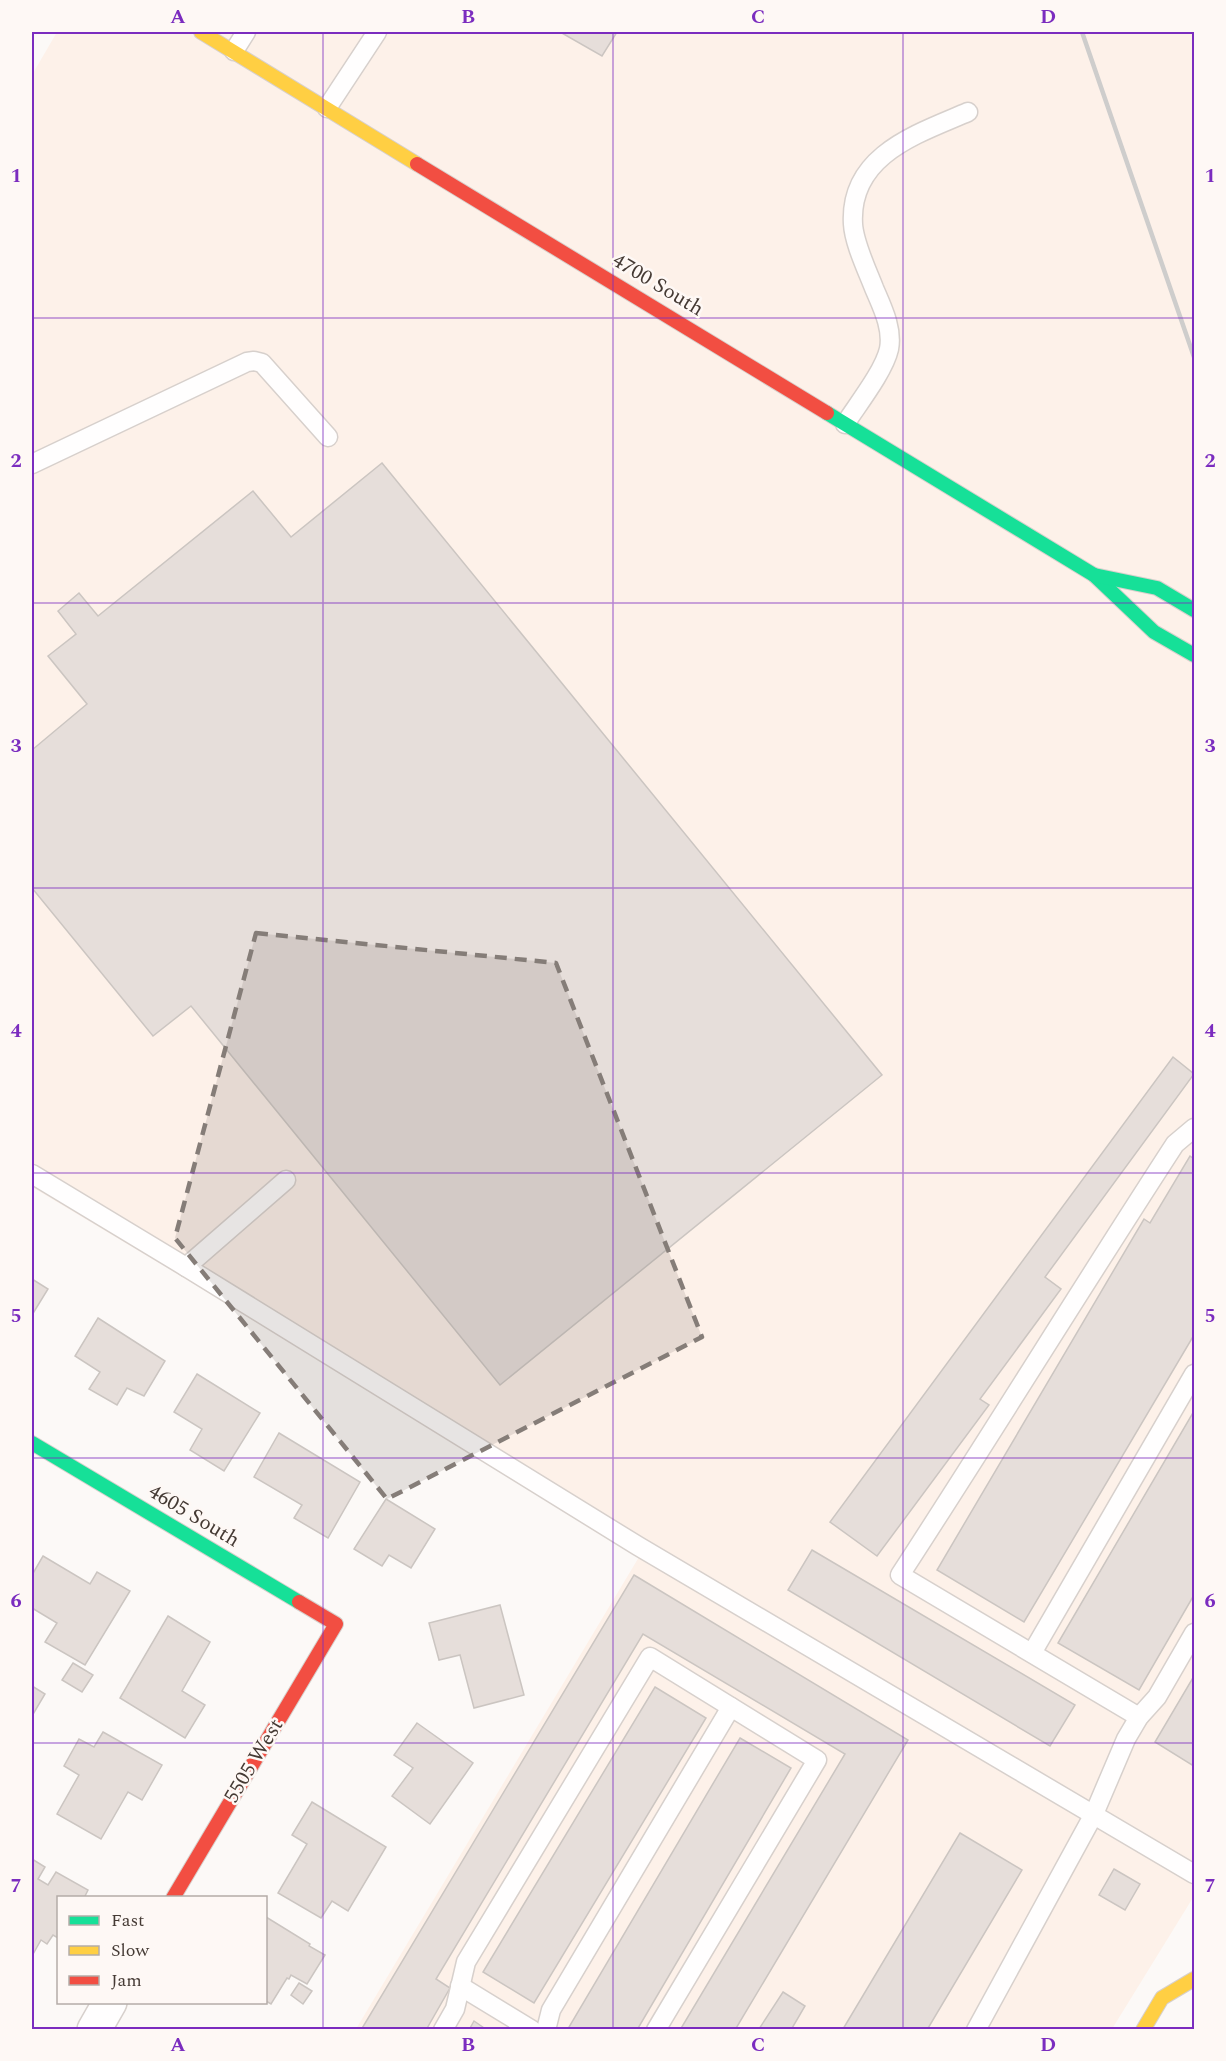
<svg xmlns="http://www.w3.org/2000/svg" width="1226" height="2061" font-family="Spectral,serif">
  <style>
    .built { fill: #fdf1e9 }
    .building { fill: #e6deda; stroke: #cbc5c1; stroke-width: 1.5 }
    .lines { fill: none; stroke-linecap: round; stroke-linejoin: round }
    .lane-casing { stroke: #d7d0cc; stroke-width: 21 }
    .street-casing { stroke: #d7d0cc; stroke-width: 36 }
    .fast-casing { stroke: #d7d0cc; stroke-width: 16 }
    .slow-casing { stroke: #d7d0cc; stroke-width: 16 }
    .jam-casing { stroke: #d7d0cc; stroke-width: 16 }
    .lane { stroke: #fffefe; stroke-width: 18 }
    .street { stroke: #fffefe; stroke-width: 33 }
    .fast { stroke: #16e098; stroke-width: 14 }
    .slow { stroke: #ffcf43; stroke-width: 14 }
    .jam { stroke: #f24e42; stroke-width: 14 }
    .rail { stroke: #cecdcc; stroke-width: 4.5 }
    .marked { fill: #857d78; fill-opacity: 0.2; stroke: #857d78; stroke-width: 4.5; stroke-dasharray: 12 8; stroke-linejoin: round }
    .grid { fill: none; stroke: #7b2cbf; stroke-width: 1.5; stroke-opacity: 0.55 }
    .labels { text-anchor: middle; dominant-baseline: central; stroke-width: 5; stroke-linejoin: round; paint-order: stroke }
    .street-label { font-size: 21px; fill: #453a34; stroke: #fef8f5 }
    .neatline { fill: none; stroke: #7b2cbf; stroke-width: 2 }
    .grid-label { font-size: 20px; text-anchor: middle; font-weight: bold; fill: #7b2cbf }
  </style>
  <rect width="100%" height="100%" fill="#fcf9f7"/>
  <!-- built -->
  <polygon class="built" points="57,32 1194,32 1194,1896 1112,2029 356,2029 642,1552 32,1187 32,75"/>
  <!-- building -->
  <g class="building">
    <polygon points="560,32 617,32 602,56"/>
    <polygon points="382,463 882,1075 500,1385 191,1006 153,1036 32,888 32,750 87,704 48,656 76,634 58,611 79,593 98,616 253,491 291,537"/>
    <polygon points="1173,1057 1194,1074 1045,1277 1061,1289 980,1399 989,1405 877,1556 830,1522"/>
    <polygon points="1190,1156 1194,1159 1194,1335 1024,1622 937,1570 1144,1219 1150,1223"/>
    <polygon points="32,1279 48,1289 32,1315"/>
    <polygon points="98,1318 165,1361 144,1396 127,1388 117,1405 89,1389 100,1372 75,1356"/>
    <polygon points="197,1374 260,1413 224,1471 190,1450 202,1429 174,1412"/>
    <polygon points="1194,1411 1194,1595 1139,1690 1058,1643"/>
    <polygon points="279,1433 360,1482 328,1538 294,1518 302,1505 254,1477"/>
    <polygon points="386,1499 435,1529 411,1568 389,1555 382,1566 354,1549"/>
    <polygon points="812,1550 1075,1705 1050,1746 788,1590"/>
    <polygon points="43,1556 90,1584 97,1572 130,1591 85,1665 45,1642 57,1623 32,1608 32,1575"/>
    <polygon points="634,1575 908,1740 735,2030 680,2030 845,1754 643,1634 436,1979 450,1988 426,2030 361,2030"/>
    <polygon points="500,1605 524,1695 474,1708 460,1655 439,1660 429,1623"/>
    <polygon points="168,1616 210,1642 182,1691 205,1705 185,1738 120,1698"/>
    <polygon points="73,1663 93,1675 82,1692 62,1680"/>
    <polygon points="1194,1676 1194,1761 1192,1765 1155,1742"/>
    <polygon points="32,1686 45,1694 32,1716"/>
    <polygon points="655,1687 706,1718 534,2003 483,1972"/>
    <polygon points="417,1723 473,1763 430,1824 392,1796 413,1768 394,1755"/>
    <polygon points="103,1732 162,1765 142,1800 128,1792 101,1839 57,1814 79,1775 64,1766 79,1739 94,1747"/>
    <polygon points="740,1738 791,1768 637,2030 573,2030 569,2027"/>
    <polygon points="312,1802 386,1847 348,1911 332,1901 321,1918 278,1893 307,1844 292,1835"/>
    <polygon points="960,1833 1022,1870 927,2030 845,2030 843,2029"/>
    <polygon points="32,1859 45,1867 38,1879 48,1885 56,1872 88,1890 84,1898 58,1898 58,1938 53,1935 47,1944 41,1940 32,1956"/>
    <polygon points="1114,1869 1140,1884 1125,1910 1099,1895"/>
    <polygon points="266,1917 310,1944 309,1946 325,1955 307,1984 291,1975 289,1979 287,1978 271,2004 266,2001"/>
    <polygon points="299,1983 312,1991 303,2004 291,1995"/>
    <polygon points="783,1992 805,2006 791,2030 759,2029"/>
    <polygon points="474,2021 487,2030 469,2030"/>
  </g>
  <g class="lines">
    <defs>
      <g id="lane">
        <polyline points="234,51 246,32"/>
        <polyline points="327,108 377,32"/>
        <path d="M845,424C858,404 884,371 889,349C893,328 882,307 874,288C867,270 854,243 853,224C849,155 917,134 968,112"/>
        <polyline points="32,464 247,362 254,361 262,363 328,437"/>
        <polyline points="32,1174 186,1267 638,1546 1194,1874"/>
        <polyline points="186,1267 286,1180"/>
        <polyline points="1032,1653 1194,1374"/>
        <path d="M1139,1717L900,1575C993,1432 1082,1287 1175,1144L1194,1128"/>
        <polyline points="460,1986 532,2030"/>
        <polyline points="443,2030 455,2009 466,1962 650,1657 817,1760 656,2030"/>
        <polyline points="546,2030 551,2010 731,1707"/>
        <polyline points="976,2030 1094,1814 1126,1739 1139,1717 1157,1697 1194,1633"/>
      </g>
      <polyline id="street" points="94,2030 110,2002"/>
      <g id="fast">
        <polyline points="827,413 1094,575 1154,632 1194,655"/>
        <polyline points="1094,575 1157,588 1194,610"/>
        <polyline points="32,1443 299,1602"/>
      </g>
      <g id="slow">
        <polyline points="201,32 417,164"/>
        <polyline points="1143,2030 1162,1998 1194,1979"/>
      </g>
      <g id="jam">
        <polyline points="417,164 827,413"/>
        <polyline points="173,1898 336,1624 299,1602"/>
      </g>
    </defs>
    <!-- lane casing -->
    <use href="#lane" class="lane-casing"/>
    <!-- street casing -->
    <use href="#street" class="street-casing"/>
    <!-- fast casing -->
    <use href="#fast" class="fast-casing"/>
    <!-- slow casing -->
    <use href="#slow" class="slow-casing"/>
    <!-- jam casing -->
    <use href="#jam" class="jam-casing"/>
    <!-- lane -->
    <use href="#lane" class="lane"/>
    <!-- street -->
    <use href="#street" class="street"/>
    <!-- fast -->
    <use href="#fast" class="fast"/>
    <!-- slow -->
    <use href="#slow" class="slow"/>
    <!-- jam -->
    <use href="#jam" class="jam"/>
    <!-- rail -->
    <polyline class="rail" points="1082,32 1194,357"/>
  </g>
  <!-- marked area -->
  <path class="marked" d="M256,933L556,963L702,1337L387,1499L175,1238Z"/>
  <!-- grid -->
  <path class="grid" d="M323,32V2030M613,32V2030M903,32V2030M32,318H1194M32,603H1194M32,888H1194M32,1173H1194M32,1458H1194M32,1743H1194"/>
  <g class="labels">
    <!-- street labels -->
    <g class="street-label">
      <text transform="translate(658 285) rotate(31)">4700 South</text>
      <text transform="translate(194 1516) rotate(31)">4605 South</text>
      <text transform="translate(254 1761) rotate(-59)">5505 West</text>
    </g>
  </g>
  <!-- border -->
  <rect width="1226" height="2061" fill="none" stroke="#fef8f5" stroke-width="66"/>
  <!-- legend -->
  <rect x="57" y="1896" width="210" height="108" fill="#fef8f5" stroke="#b4aca8" stroke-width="1.5"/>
  <rect x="69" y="1916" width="30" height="9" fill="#16e098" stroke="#b4aca8" stroke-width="1.5"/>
  <text x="111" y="1926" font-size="18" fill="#453a34">Fast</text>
  <rect x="69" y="1946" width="30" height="9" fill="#ffcf43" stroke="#b4aca8" stroke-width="1.5"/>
  <text x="111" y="1956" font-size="18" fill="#453a34">Slow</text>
  <rect x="69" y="1976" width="30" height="9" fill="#f24e42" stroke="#b4aca8" stroke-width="1.5"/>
  <text x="111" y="1986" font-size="18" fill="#453a34">Jam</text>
  <rect x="33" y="33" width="1160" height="1995" class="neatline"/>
  <g class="grid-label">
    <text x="178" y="23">A</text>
    <text x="468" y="23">B</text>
    <text x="758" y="23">C</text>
    <text x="1048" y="23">D</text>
    <text x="16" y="182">1</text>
    <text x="1210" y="182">1</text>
    <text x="16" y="467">2</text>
    <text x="1210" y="467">2</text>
    <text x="16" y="752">3</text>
    <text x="1210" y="752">3</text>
    <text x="16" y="1037">4</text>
    <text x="1210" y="1037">4</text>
    <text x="16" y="1322">5</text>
    <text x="1210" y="1322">5</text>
    <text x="16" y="1607">6</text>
    <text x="1210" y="1607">6</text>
    <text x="16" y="1892">7</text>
    <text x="1210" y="1892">7</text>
    <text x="178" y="2051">A</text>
    <text x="468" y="2051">B</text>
    <text x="758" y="2051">C</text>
    <text x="1048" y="2051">D</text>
  </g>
</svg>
